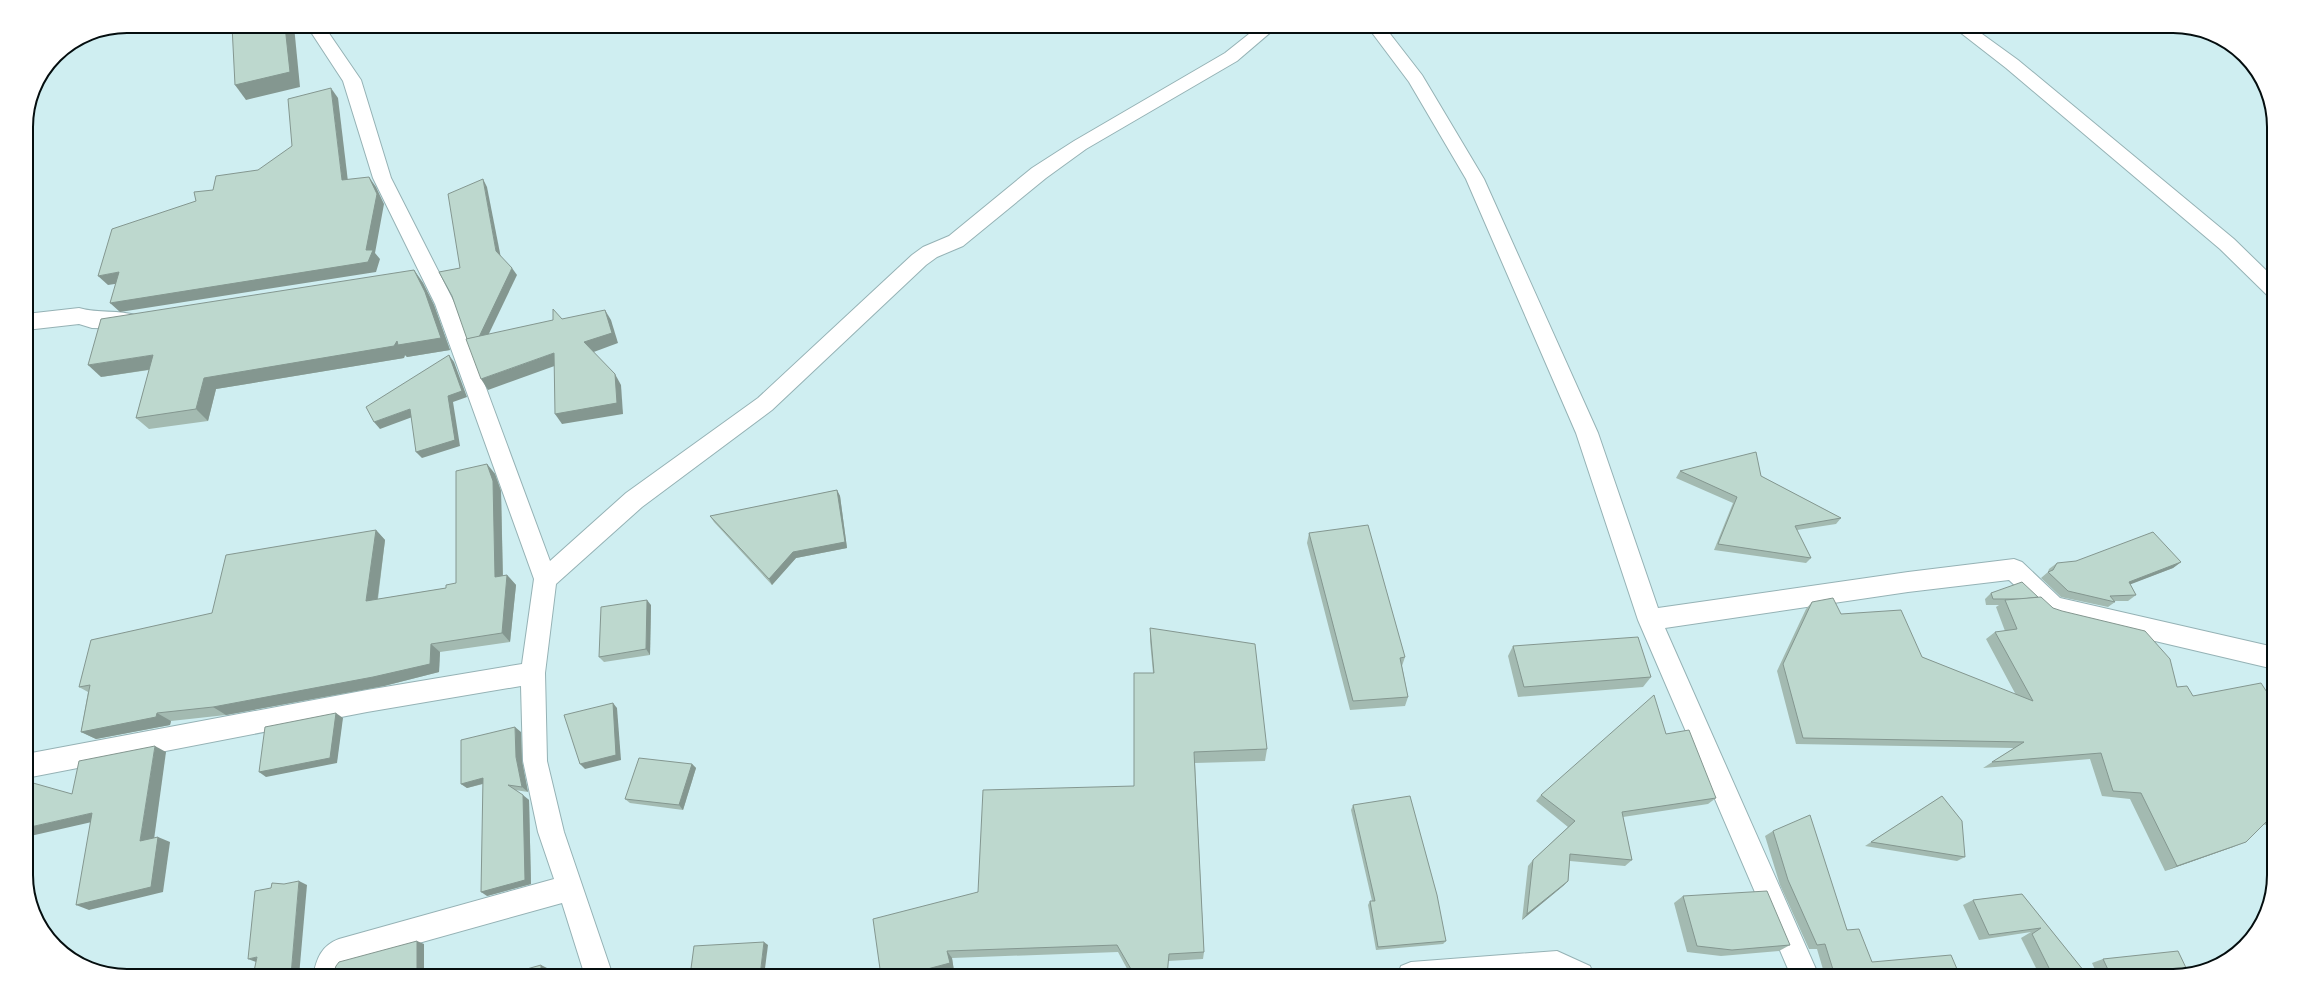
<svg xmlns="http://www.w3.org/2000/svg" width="2300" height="1002" font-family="'Varela Round',sans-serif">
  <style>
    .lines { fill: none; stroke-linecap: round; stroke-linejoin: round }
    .minor-casing { stroke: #95b2b5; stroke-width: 2 }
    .minor { fill: #fff; fill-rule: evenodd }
    .wall { fill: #a3bab1 }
    .shaded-wall { fill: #849790 }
    .building { fill: #bdd8ce; stroke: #849790 }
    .rim { fill: none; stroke: #050e0f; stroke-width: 2 }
  </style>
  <rect width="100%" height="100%" fill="#cfeef1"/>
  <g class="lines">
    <defs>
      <g id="minor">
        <path d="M307,26H324L361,80L391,178L455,304L550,561L626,493L758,398L912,255L923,247L949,236L1032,168L1074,141L1225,53L1259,26H1278L1237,61L1086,149L1046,178L963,246L937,257L926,265L772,410L642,507L556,584L545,673L547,761L564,832L613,976H585L562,903L347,963L342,968L341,976H313C317,958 321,946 339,939L554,879L538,832L523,761L521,686L367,712L26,778V754L367,690L522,664L534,579L435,304L373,178L343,81Z"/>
        <polygon points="1367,26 1384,26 1422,75 1484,179 1598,433 1658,608 1908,572 2014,559 2022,562 2060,598 2274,647 2274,669 2053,617 2045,614 2009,580 1908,592 1665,628 1819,976 1791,976 1638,620 1576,433 1466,179 1409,82"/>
        <polygon points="1952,26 1971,26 2018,60 2234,239 2274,278 2274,297 2267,295 2220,249 2006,68"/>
        <path d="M79,308C98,314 119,309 138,316L141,321L138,326L131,329L92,328L79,324L26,330V314Z"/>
        <polygon points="1557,951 1590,966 1594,976 1397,976 1401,966 1411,962"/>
      </g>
    </defs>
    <!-- minor casing -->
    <use href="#minor" class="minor-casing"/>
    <!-- minor -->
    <use href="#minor" class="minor"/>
  </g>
  <!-- wall -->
  <g class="wall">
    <polygon points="414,270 423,283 434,305 450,350 407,357 405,355 404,358 216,389 208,421 149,429 136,418 149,370 101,377"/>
    <polygon points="487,464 495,474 501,491 503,576 507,575 516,585 510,642 440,652 439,672 384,686 226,715 171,721 170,725 96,739 81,732 88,692 79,687 212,613 376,530 385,540 378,599 446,588 456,583"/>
    <polygon points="1680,471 1761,476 1841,518 1836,524 1797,530 1811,558 1806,563 1714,550 1733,503 1676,478"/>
    <polygon points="837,490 840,496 847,548 796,558 772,585 714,522 710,516"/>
    <polygon points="1309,533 1405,657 1402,666 1408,697 1405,706 1350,710 1307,543"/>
    <polygon points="2181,562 2173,568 2130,584 2136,595 2128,601 2115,601 2115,602 2108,607 2061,597 2041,578 2048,572 2049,569 2057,563"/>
    <polygon points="1991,593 2038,597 2053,608 2177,687 2193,696 2274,703 2274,828 2263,824 2233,847 2165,871 2130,799 2102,796 2090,759 1983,768 2014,748 1796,744 1777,671 1806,609 1812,602 1841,614 1922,657 2016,695 1986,639 1995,632 2005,631 1996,607 1999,605 1986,605 1985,599"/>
    <polygon points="651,605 650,655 604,662 599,657"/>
    <polygon points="1150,628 1267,749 1265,761 1195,763 1204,952 1203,959 1168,961 1167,976 1131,976 1118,952 952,958 954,971 933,976 881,976 978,892 1134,786 1153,673 1150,641"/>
    <polygon points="1513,646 1651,677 1643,687 1518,697 1508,656"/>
    <polygon points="521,732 522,761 528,792 515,790 529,800 531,884 487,896 483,784 467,788 461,784"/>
    <polygon points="1666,734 1716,798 1708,804 1623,817 1632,860 1625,866 1570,861 1568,881 1563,886 1522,920 1528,866 1533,860 1568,827 1536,801 1541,795"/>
    <polygon points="692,764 696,768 683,810 630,803 625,799"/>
    <polygon points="1942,796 1965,857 1957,861 1865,846"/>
    <polygon points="1353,805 1446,941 1443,944 1376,950 1368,905 1370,901 1372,901 1351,810"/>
    <polygon points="1773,831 1872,962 1960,976 1825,976 1817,949 1809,949 1780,885 1765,836"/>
    <polygon points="2022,894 2088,976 2040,976 2021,938 2031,932 1979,940 1963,905 1973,900"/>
    <polygon points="1683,896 1790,945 1779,951 1721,956 1687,952 1674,903"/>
    <polygon points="2103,959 2174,976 2098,976 2092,963"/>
  </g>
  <!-- shaded-wall -->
  <g class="shaded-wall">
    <polygon points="285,26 294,26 300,87 246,100 235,85"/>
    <polygon points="331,88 338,98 349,190 342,180"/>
    <polygon points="369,177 376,187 384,204 375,253 380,259 376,272 120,312 110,303 366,250"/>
    <polygon points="483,179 487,187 501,258 496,251"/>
    <polygon points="512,268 517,275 484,344 472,346"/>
    <polygon points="414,270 423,283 434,305 450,350 407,357 405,355 404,358 216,389 208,421 196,409 204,378"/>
    <polygon points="119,272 128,282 108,285 98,276"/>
    <polygon points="605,310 611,320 618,343 591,353 584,342"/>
    <polygon points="554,353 560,364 488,390 481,379"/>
    <polygon points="153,355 166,367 101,377 88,365"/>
    <polygon points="449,355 454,362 467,397 453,402 460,446 422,458 416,452 448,396"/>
    <polygon points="615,374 621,385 623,414 562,424 555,414"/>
    <polygon points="410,409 415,416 380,429 374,422"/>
    <polygon points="487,464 495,474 501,491 503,587 495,577"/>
    <polygon points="837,490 840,496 847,548 796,558 772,585 769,579"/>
    <polygon points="376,530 385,540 376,610 366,601"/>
    <polygon points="2181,562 2173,568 2121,588 2129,582"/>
    <polygon points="507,575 516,585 510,642 502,633"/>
    <polygon points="647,600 651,605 650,655 646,649"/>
    <polygon points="431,644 440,652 439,672 384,686 226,715 213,707"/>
    <polygon points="613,703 617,708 621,760 585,769 580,764"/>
    <polygon points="157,713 171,721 170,725 96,739 81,732"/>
    <polygon points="336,713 343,718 337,763 266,777 259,772"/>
    <polygon points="515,727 521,732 522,761 528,792 522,787 516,757"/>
    <polygon points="155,746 166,752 153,847 140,841"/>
    <polygon points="692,764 696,768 683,810 679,805"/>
    <polygon points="483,778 489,782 467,788 461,784"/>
    <polygon points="523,795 529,800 531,884 487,896 481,892"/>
    <polygon points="92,813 105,819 26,837 26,828"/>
    <polygon points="158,837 170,842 163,892 89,910 76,905"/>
    <polygon points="2246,842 2233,847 2165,871 2177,866"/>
    <polygon points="299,881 307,885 299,976 291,975"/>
    <polygon points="1568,881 1563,886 1522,920 1527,914"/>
    <polygon points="417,941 424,944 424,976 417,976"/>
    <polygon points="764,942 768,945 764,976 760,976"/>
    <polygon points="947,951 952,958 954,971 933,976 901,976"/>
    <polygon points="257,957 256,962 248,959"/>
    <polygon points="541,965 547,968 547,976 541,976"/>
    <polygon points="304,972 312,975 305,974"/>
  </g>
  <!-- building -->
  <g class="building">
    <polygon points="232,26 285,26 290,72 235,85"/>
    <polygon points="331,88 342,180 369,177 377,194 366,250 373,250 368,262 110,303 119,272 98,276 112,229 196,201 194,192 213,190 216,176 258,170 292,146 288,99"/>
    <polygon points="483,179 496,251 512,268 479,337 467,339 452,296 439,272 460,268 448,194"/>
    <polygon points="414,270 425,292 441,338 398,345 397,341 394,346 204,378 196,409 136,418 153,355 88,365 101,319"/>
    <polygon points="553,309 562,319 605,310 612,333 584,342 615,374 617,403 555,414 554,353 481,379 466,339 553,320"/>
    <polygon points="449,355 462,391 448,396 455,440 416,452 410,409 374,422 366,407"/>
    <polygon points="1756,452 1761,476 1841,518 1795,526 1811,558 1718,544 1737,497 1680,471"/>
    <polygon points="487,464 493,481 495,577 507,575 502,633 431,644 430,664 373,677 213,707 157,713 156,717 81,732 90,685 79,687 91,640 212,613 226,555 376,530 366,601 446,588 446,585 456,583 456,471"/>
    <polygon points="837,490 845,542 793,552 769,579 710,516"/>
    <polygon points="1368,525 1405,657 1400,658 1408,697 1353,701 1309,533"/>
    <polygon points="2153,532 2181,562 2129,582 2136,595 2110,596 2115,602 2068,591 2048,572 2053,570 2057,563 2076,561"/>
    <polygon points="2022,582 2038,597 2023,599 1993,599 1991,593"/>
    <polygon points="2041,597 2053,608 2062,611 2145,631 2170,659 2177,687 2187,686 2193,696 2261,683 2274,703 2274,818 2271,817 2246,842 2177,866 2141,793 2113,791 2101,753 1992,762 2024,742 1803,738 1783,664 1812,602 1833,598 1841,614 1901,610 1922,657 2033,701 1995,632 2017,629 2005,600"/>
    <polygon points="647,600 646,649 599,657 601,607"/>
    <polygon points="1150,628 1255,644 1267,749 1194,752 1204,952 1169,954 1167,976 1135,976 1117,945 947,951 950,963 901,976 881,976 873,919 978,892 983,790 1134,786 1134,673 1154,673"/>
    <polygon points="1638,637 1651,677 1524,687 1513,646"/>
    <polygon points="1654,695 1666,734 1689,730 1716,798 1622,812 1632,860 1570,854 1568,881 1527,914 1533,860 1575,821 1541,795"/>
    <polygon points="613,703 616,755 580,764 564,715"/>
    <polygon points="336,713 330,758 259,772 265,727"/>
    <polygon points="515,727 516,757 522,787 508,785 523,795 525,880 481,892 483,778 461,784 461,740"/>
    <polygon points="155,746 140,841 158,837 151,887 76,905 92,813 26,828 26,781 72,794 79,761"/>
    <polygon points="639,758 692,764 679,805 625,799"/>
    <polygon points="1410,796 1437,895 1446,941 1378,947 1370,901 1375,901 1353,805"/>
    <polygon points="1942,796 1962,821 1965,857 1871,842"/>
    <polygon points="1810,815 1847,930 1859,929 1872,962 1951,955 1960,976 1835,976 1825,944 1817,945 1788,880 1773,831"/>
    <polygon points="299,881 291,975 304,972 305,974 333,974 336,966 339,962 417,941 417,976 253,976 257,957 248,959 255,891 271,888 272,883 284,884"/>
    <polygon points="1767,891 1790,945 1732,950 1697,946 1683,896"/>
    <polygon points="2022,894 2088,976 2053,976 2032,934 2041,928 1989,935 1973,900"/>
    <polygon points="764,942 760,976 690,976 694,946"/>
    <polygon points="2178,951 2188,972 2174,976 2111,976 2103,959"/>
    <polygon points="541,965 541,976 502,976"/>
  </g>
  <!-- crop -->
  <path d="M0 0H2300V1002H0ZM127 33H2173A94 94 0 0 1 2267 127V875A94 94 0 0 1 2173 969H127A94 94 0 0 1 33 875V127A94 94 0 0 1 127 33Z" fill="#fff" fill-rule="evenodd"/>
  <path class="rim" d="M127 33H2173A94 94 0 0 1 2267 127V875A94 94 0 0 1 2173 969H127A94 94 0 0 1 33 875V127A94 94 0 0 1 127 33Z"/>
</svg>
